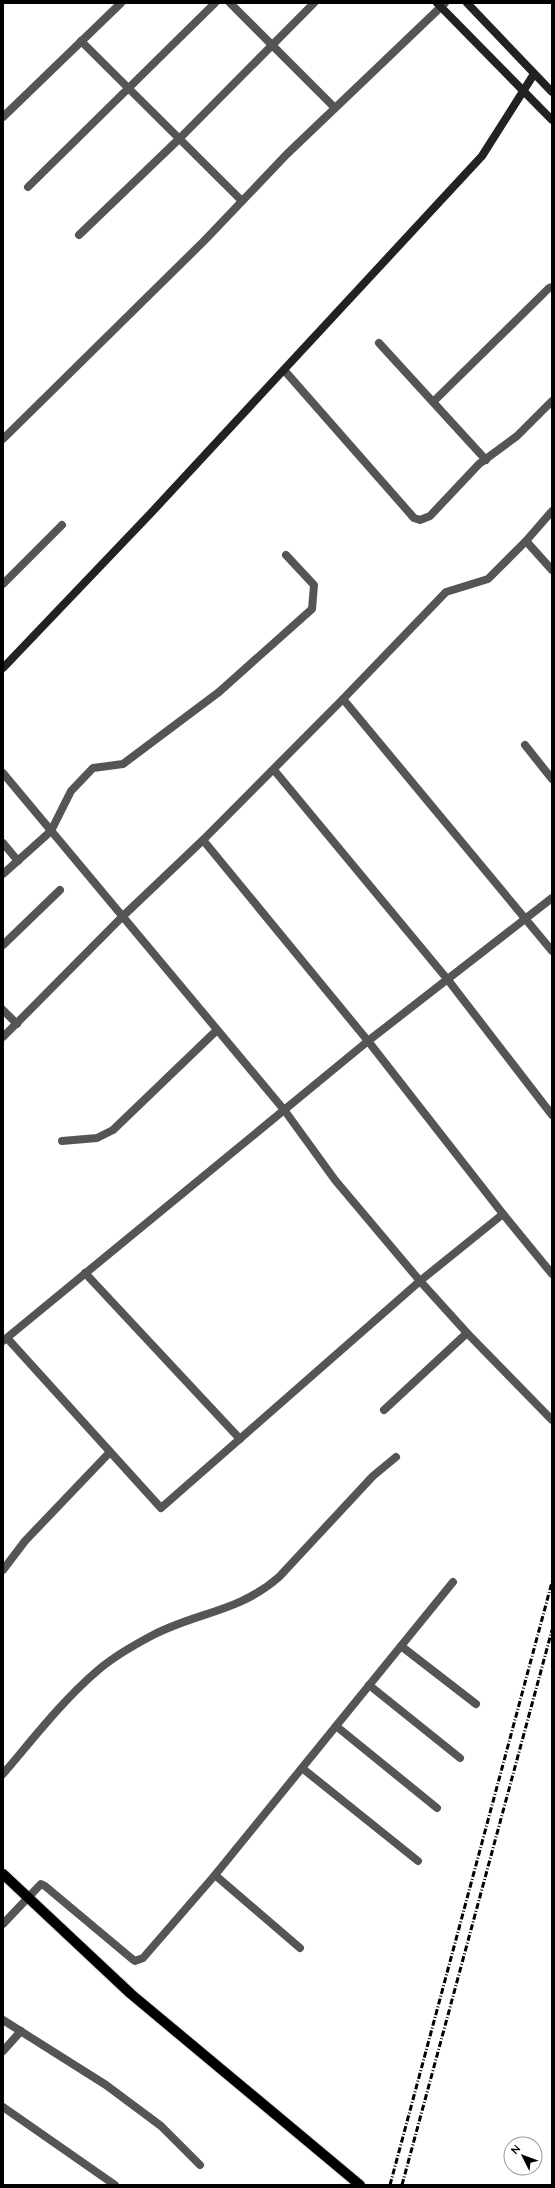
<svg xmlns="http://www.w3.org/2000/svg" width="555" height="2188" font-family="Quicksand,sans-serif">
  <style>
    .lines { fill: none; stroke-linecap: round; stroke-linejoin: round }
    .primary-casing { stroke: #dbdbdb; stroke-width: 12 }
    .lane { stroke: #555; stroke-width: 8 }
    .street { stroke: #555; stroke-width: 8 }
    .secondary { stroke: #222; stroke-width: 8 }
    .primary { stroke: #000; stroke-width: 10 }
    .rail { stroke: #000; stroke-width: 3; stroke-dasharray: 6 2 1 2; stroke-linecap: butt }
  </style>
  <rect width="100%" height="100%" fill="#fff"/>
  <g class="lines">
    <defs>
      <polyline id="primary" points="3,1874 131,1994 360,2185"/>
    </defs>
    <!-- primary casing -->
    <use href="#primary" class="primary-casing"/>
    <!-- lane -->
    <g class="lane">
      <polyline points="51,831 71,791 93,768 123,764 219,692 312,609 314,585 286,555"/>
      <polyline points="215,1875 300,1948"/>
    </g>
    <!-- street -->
    <g class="street">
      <polyline points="230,3 335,108"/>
      <polyline points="81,41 242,201"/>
      <polyline points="3,117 121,3"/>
      <polyline points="28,187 215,3"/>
      <polyline points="79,235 180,138 314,3"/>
      <polyline points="379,343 486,460"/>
      <polyline points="284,370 414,518 420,520 430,516 479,464 517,436 552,401"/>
      <polyline points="433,402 549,288 552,287"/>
      <polyline points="3,439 205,240 287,154 445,3"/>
      <polyline points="526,541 552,570"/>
      <polyline points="3,584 62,525"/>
      <polyline points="343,699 552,951"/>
      <polyline points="525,745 552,779"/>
      <polyline points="274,770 448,980 552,1115"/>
      <polyline points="3,773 285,1111 335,1180 420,1281 467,1333 552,1420"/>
      <polyline points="3,843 18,861"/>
      <polyline points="3,874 51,831"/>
      <polyline points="3,945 60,890"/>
      <polyline points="3,1010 17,1024"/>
      <polyline points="3,1037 122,917 203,840"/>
      <polyline points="62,1141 97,1138 113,1130 217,1030"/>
      <polyline points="503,1214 552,1274"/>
      <polyline points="85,1273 240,1439"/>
      <polyline points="7,1338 161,1508 420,1281 503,1214 368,1041 203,840 343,699 446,592 488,579 526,541 552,511"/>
      <polyline points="3,1341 368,1041 552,898"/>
      <polyline points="384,1410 467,1333"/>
      <polyline points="3,1570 25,1541 110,1452"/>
      <polyline points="401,1646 476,1704"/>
      <polyline points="369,1685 460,1758"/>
      <polyline points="336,1726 437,1808"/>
      <polyline points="302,1768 418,1861"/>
      <path d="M3,1774C33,1739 62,1701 97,1671C113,1657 134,1645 153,1635C197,1612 239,1612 279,1577L373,1476L396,1457"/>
      <polyline points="3,1924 41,1884 45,1886 131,1958 135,1961 143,1958 215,1875 453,1582"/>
      <polyline points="3,2020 106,2085 161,2126 200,2165"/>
      <polyline points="3,2051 21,2031"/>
      <polyline points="3,2107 115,2185"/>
    </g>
    <!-- secondary -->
    <g class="secondary">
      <polyline points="437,3 552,120"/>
      <polyline points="467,3 552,92"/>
      <polyline points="3,668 151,513 482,156 534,74"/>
    </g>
    <!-- primary -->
    <use href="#primary" class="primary"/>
    <!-- rail -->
    <g class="rail">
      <polyline points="390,2185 552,1582"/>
      <polyline points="402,2185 552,1630"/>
    </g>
  </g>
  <!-- border -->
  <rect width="555" height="2188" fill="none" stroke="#000000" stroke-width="8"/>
  <!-- north arrow -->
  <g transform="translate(523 2156) rotate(312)"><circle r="19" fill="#ffffff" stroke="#999999"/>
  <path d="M0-3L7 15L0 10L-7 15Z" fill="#000000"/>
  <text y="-6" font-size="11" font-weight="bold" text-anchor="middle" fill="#000000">N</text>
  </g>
</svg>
